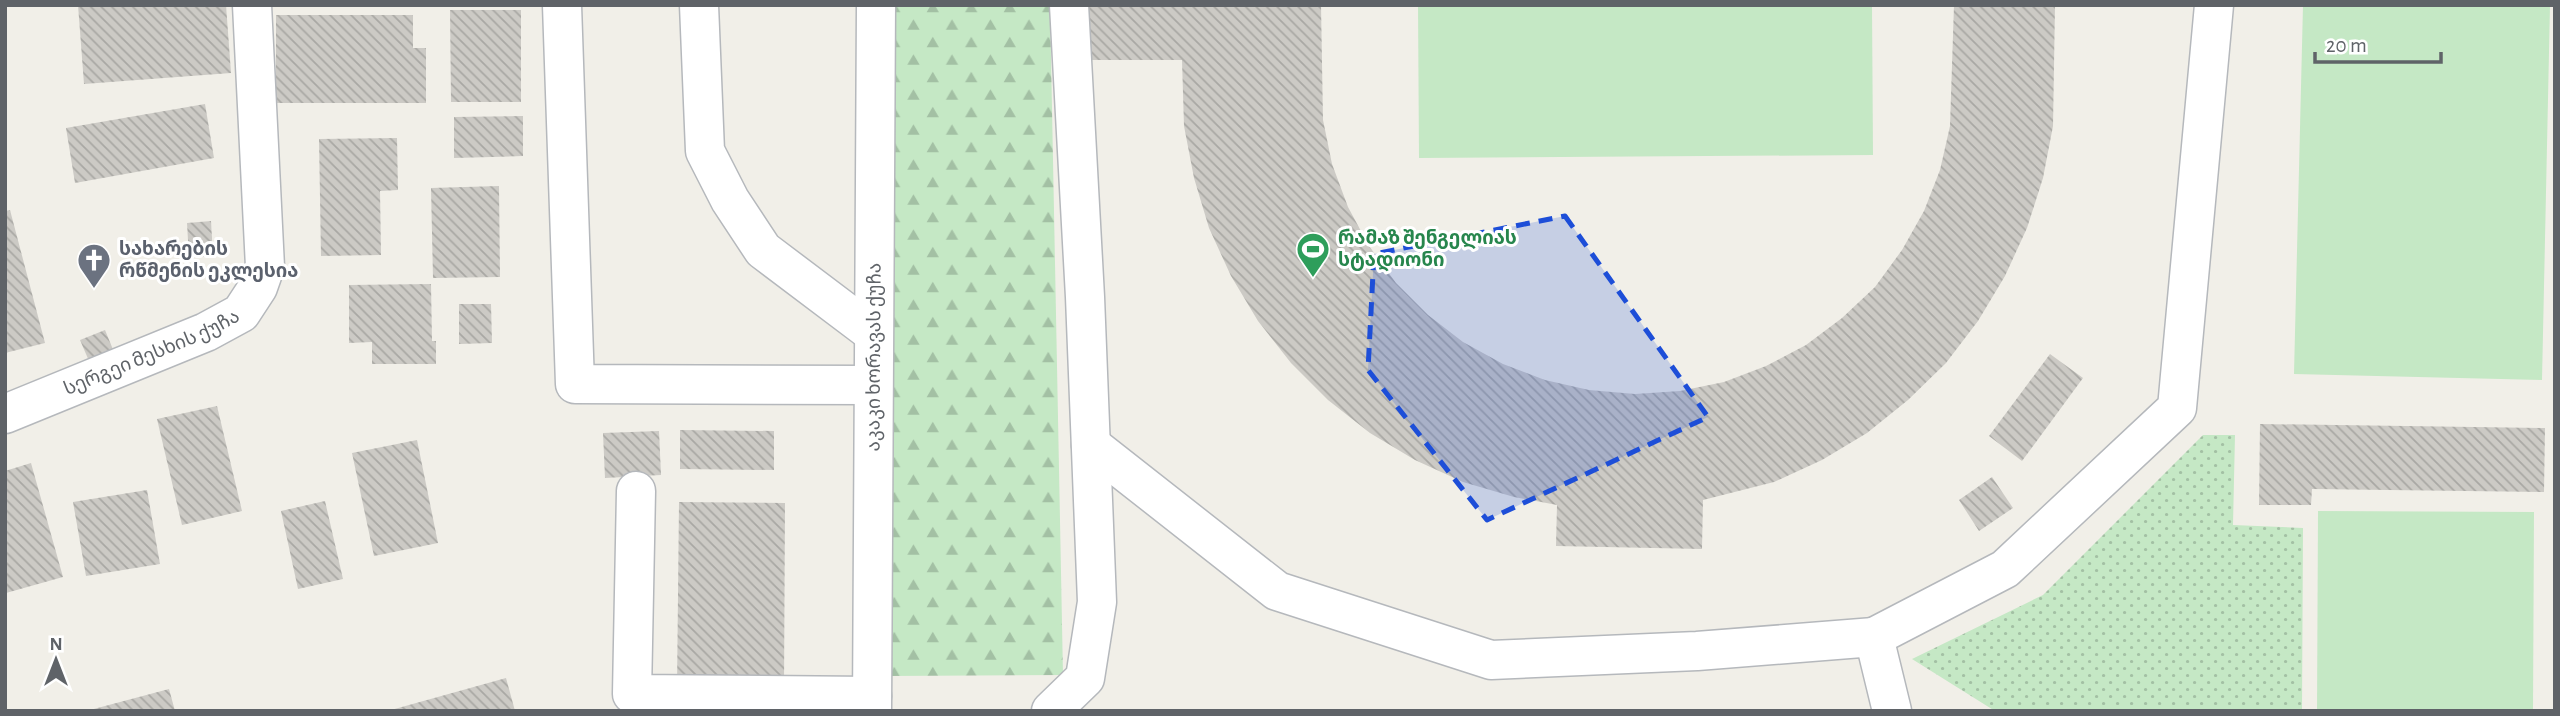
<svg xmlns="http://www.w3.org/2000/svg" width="2560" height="716" font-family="'Alegreya Sans','Noto Sans Georgian',sans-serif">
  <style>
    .grass { fill: url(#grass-dots) }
    .forest { fill: url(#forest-firs) }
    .pitch { fill: #c5e8c5 }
    .building { fill: url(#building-back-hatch) }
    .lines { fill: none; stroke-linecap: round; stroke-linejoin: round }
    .minor-casing { stroke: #b5b8bc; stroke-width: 41 }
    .minor { stroke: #fff; stroke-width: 38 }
    .marked { fill: #1d4ed8; fill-opacity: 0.2; stroke: #1d4ed8; stroke-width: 5; stroke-dasharray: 14 9; stroke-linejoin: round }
    .labels { text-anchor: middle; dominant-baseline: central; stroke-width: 6; stroke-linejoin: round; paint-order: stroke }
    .leisure-label { font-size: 19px; font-weight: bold; fill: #27864d; stroke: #fff; text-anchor: start }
    .worship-label { font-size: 19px; font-weight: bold; fill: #5b616d; stroke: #fff; text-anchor: start }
    .street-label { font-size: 19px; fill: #5f6368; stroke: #fff }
  </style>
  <defs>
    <pattern id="grass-dots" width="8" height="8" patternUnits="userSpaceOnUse" patternTransform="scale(1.75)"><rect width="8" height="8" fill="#c5e8c5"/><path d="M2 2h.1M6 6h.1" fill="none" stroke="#a3c0a4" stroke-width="1.8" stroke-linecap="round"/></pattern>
    <pattern id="forest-firs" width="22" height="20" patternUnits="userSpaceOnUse" patternTransform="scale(1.75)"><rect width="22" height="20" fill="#c5e8c5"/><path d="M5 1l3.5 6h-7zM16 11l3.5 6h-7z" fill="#a3c0a4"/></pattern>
    <pattern id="building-back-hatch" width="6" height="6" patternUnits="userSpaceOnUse" patternTransform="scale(1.75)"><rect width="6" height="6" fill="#cccac5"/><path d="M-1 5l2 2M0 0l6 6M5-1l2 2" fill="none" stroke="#a9a8a4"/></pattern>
  </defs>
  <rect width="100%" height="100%" fill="#f1efe8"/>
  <!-- grass -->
  <polygon class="grass" points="2203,435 2235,435 2233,525 2303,528 2302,711 1995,711 1912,659 2043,595"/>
  <!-- forest -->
  <polygon class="forest" points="876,5 1050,5 1063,675 888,676"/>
  <!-- pitch -->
  <g class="pitch">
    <polygon points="1418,5 1872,5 1873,155 1419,158"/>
    <polygon points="2303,5 2550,5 2542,380 2294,374"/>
    <polygon points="2318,511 2534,512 2533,711 2317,711"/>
  </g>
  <!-- building -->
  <g class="building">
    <polygon points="78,5 226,5 231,73 84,84"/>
    <polygon points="1089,5 1321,5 1323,120 1332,164 1348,207 1369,246 1396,283 1428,315 1463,342 1503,364 1545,380 1589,390 1635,394 1680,391 1724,382 1766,366 1806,345 1842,318 1875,287 1902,250 1924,211 1940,170 1950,126 1954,5 2055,5 2053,126 2043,178 2027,228 2005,276 1978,321 1946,363 1908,400 1867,433 1822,460 1774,482 1703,500 1702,549 1556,546 1557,505 1514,497 1463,482 1415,460 1370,433 1328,400 1291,363 1258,321 1231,276 1209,228 1194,178 1184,126 1182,60 1089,60"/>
    <polygon points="450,10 521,10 521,102 451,102"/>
    <polygon points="276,15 413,15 413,48 426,48 426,103 276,103"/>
    <polygon points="205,104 214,158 75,183 66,128"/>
    <polygon points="523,116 523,156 454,158 454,117"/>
    <polygon points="397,138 398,190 380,191 381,255 321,256 319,139"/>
    <polygon points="499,186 500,277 433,278 431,188"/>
    <polygon points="10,210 45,343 5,353 5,211"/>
    <polygon points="211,221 213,256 189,257 187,223"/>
    <polygon points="431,284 432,341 436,341 436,364 372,364 372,342 349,343 349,285"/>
    <polygon points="459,304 491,304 492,343 459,344"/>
    <polygon points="105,330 114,352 89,361 80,340"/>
    <polygon points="2050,354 2083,378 2022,461 1989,436"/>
    <polygon points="217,406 242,511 182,525 157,419"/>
    <polygon points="2260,424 2545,428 2544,492 2312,489 2311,505 2259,505"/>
    <polygon points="680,430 774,431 774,470 680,469"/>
    <polygon points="659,431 661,475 605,478 603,433"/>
    <polygon points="417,440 438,543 374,556 352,453"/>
    <polygon points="31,463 63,577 6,593 5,471"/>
    <polygon points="1992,477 2013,508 1979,531 1959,500"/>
    <polygon points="147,490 160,564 86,576 73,502"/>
    <polygon points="325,501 343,579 298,589 281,511"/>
    <polygon points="679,502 785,503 784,689 677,688"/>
    <polygon points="506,678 515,711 392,711 391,710"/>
    <polygon points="169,689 175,711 90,711 90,710"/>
  </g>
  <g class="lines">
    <defs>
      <g id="minor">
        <polyline points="562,5 575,384 873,385"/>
        <polyline points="699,5 705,151 730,200 763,250 873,333"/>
        <path id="s1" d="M5,414L206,332L241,313L258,287L265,267L252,5"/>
        <polyline points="1091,445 1277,591 1491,660 1697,651 1874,637"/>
        <polyline points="636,491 632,694 872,696"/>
        <path id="s2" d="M872,711L876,5"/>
        <polyline points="1051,711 1085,678 1097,602 1085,297 1069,5"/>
        <polyline points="1892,711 1874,637 2005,569 2177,408 2214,5"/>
      </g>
    </defs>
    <!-- minor casing -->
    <use href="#minor" class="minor-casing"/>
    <!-- minor -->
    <use href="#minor" class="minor"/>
  </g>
  <!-- marked area -->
  <path class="marked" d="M1565,216L1708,417L1487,520L1368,370L1374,254Z"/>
  <!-- icons -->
  <defs>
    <symbol id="stadium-pin" viewBox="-11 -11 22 30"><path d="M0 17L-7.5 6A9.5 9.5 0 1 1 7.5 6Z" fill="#2e9e5b" stroke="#fff"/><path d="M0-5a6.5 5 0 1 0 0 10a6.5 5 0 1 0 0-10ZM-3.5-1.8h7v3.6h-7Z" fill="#fff"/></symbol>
    <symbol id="church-pin" viewBox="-11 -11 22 30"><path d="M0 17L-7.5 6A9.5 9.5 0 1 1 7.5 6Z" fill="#6b7280" stroke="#fff"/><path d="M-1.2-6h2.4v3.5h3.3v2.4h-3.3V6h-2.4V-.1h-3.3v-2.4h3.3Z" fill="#fff"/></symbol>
  </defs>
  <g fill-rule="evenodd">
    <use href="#stadium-pin" x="1294" y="230" width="38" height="52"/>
    <use href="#church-pin" x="75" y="241" width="38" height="52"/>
  </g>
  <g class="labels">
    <!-- leisure labels -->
    <g class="leisure-label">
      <text x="1338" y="238">რამაზ შენგელიას<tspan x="1338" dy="22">სტადიონი</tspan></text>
    </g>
    <!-- worship labels -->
    <g class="worship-label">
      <text x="119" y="249">სახარების<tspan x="119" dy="22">რწმენის ეკლესია</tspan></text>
    </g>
    <!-- street labels -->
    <g class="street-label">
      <text stroke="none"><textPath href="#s1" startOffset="159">სერგეი მესხის ქუჩა</textPath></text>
      <text stroke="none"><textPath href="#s2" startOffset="354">აკაკი ხორავას ქუჩა</textPath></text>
    </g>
  </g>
  <!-- border -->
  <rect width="2560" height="716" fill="none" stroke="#5f6368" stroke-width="14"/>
  <!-- north arrow -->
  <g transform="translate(56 660)" stroke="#ffffff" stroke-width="5" paint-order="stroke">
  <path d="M0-5L12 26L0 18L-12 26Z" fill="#5f6368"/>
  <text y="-10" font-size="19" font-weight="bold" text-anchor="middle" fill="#5f6368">N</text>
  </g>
  <!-- scale -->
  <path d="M2315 52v10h126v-10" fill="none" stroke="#5f6368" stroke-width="3.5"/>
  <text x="2326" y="52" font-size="21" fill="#5f6368" stroke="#ffffff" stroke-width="5" paint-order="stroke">20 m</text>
</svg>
